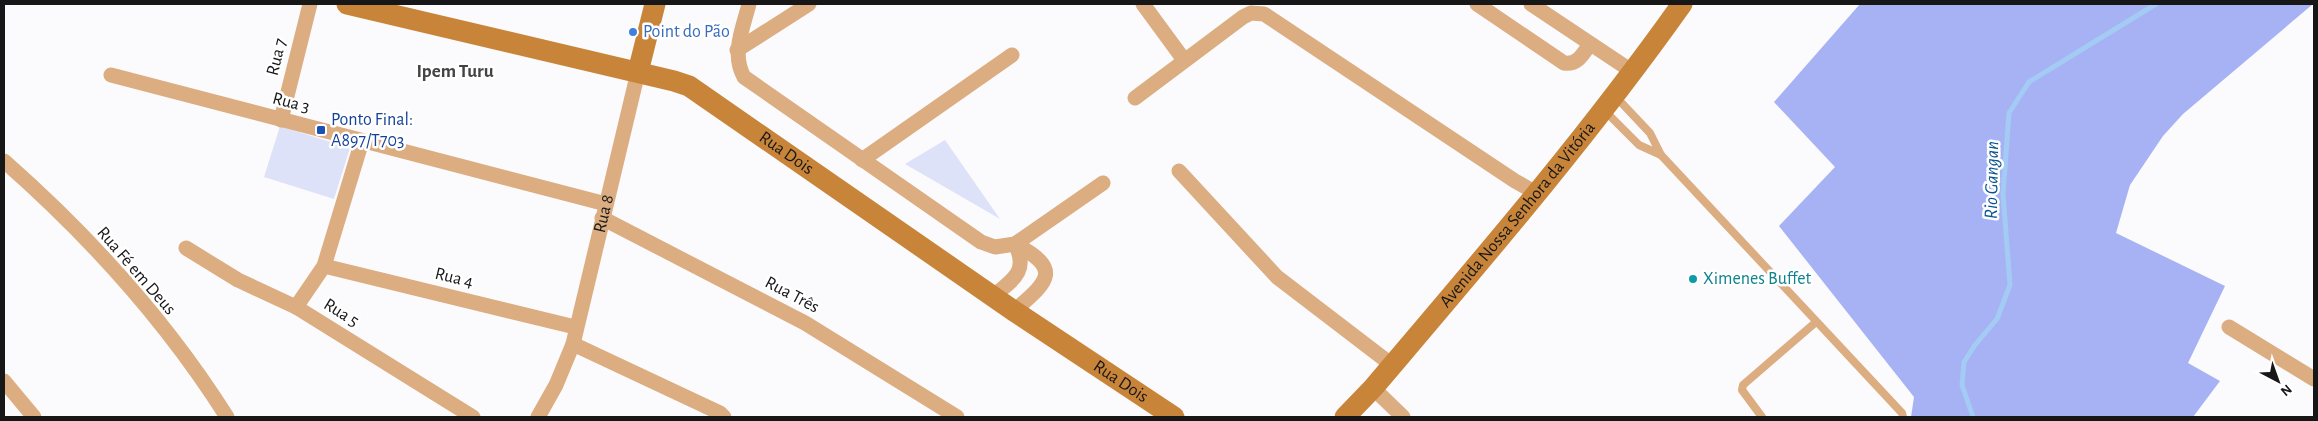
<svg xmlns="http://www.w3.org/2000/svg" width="2318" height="421" font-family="'Alegreya Sans',sans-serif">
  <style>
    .green { fill: #dde2f9 }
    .forest { fill: #a6b2f4 }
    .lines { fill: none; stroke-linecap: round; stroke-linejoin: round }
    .stream { stroke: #a4cbf4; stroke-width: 5 }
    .lane { stroke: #dbad80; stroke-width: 8 }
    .street { stroke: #dbad80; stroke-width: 15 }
    .secondary { stroke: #c8853a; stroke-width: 21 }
    .shop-dot { fill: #3f7fe0; stroke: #fff; stroke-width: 2 }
    .transit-dot { fill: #1a4fb4; stroke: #fff; stroke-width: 2 }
    .culture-dot { fill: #0f9aa8; stroke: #fff; stroke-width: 2 }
    .labels { text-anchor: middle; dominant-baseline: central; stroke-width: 5; stroke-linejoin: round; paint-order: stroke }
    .shop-label { font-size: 18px; fill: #366cbe; stroke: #fff; text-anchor: start }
    .street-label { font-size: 18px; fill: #171718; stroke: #fff }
    .transit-label { font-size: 18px; fill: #164399; stroke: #fff; text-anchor: start }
    .culture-label { font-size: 18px; fill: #0d838f; stroke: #fff; text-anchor: start }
    .neighbourhood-label { font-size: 19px; font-weight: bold; fill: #444445; stroke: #fff }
    .water-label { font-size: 19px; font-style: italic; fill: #075490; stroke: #fff }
  </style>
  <rect width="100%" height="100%" fill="#fbfbfd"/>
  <!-- green -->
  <g class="green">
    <polygon points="280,126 350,148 334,199 264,177"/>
    <polygon points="945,140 1000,219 905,164"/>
  </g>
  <!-- forest -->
  <polygon class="forest" points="1860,4 2313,4 2183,114 2163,136 2130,185 2116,233 2225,286 2188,363 2220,381 2193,417 1911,417 1914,397 1779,226 1835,167 1774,102"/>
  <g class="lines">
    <!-- stream -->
    <polyline class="stream" points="1973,417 1962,385 1964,362 1975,345 1997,319 2010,285 2003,194 2009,113 2029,82 2156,4"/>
    <!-- lane -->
    <g class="lane">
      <polyline points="1604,110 1639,145 1661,155 1650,133 1616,97"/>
      <polyline points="1661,155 1902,413 1903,417"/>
      <polyline points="1762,417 1742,390 1743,385 1816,322"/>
    </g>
    <!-- street -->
    <g class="street">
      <path d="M749,4C743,28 731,54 744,77L981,242L995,247L1015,244L1103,183"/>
      <polyline points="1143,4 1184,60"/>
      <path d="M1477,4L1564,63C1578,65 1583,54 1590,44"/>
      <polyline points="1531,4 1633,72"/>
      <polyline points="737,50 809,4"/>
      <polyline points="111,75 606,204"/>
      <polyline points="1135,98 1243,17 1251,13 1264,14 1515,181 1538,194"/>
      <polyline points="281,120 310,4"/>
      <polyline points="862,160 1012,55"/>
      <path d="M4,161C88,235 167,322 227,417"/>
      <polyline points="1179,171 1277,277 1392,365"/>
      <polyline points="602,218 805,323 957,417"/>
      <polyline points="186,248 238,280 296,307 473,417"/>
      <polyline points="324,266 575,327"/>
      <path d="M993,296C1013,280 1029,271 1015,244"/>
      <polyline points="296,307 324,266 362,141"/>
      <path d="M1014,311C1047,282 1064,270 1015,244"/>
      <polyline points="2229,327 2314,379"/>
      <polyline points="573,344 720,413 724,417"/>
      <polyline points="4,381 34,417"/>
      <polyline points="1373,388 1403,417"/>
      <path id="s1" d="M538,417L556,385L573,344L638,72"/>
    </g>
    <!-- secondary -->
    <g class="secondary">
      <path id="s2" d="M347,4L674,81L689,86L1014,311L1174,417"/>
      <polyline points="638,72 655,4"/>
      <path id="s3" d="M1345,417L1373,388C1480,262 1587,138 1682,4"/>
    </g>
  </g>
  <!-- markers -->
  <circle class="shop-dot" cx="633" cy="32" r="5"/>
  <rect class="transit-dot" x="316" y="125" width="10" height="10" rx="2.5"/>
  <circle class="culture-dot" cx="1693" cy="279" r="5"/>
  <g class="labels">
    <!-- shop labels -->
    <g class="shop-label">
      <text x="643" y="32">Point do Pão</text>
    </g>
    <!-- street labels -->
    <g class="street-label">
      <text transform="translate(277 57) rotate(-76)">Rua 7</text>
      <text transform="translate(291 103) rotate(15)">Rua 3</text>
      <text stroke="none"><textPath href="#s2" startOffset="470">Rua Dois</textPath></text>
      <text stroke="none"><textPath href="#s1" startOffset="215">Rua 8</textPath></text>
      <text stroke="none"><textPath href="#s3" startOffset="266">Avenida Nossa Senhora da Vitória</textPath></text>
      <text transform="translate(136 271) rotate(49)">Rua Fé em Deus</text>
      <text transform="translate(454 278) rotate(14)">Rua 4</text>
      <text transform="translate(792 295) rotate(28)">Rua Três</text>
      <text transform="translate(341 313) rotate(32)">Rua 5</text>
      <text stroke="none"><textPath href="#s2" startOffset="875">Rua Dois</textPath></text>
    </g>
    <!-- transit labels -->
    <g class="transit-label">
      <text x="331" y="120">Ponto Final:<tspan x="331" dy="21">A897/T703</tspan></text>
    </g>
    <!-- culture labels -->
    <g class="culture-label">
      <text x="1703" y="279">Ximenes Buffet</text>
    </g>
    <!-- neighbourhood labels -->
    <g class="neighbourhood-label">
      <text x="455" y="71">Ipem Turu</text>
    </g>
    <!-- water labels -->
    <g class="water-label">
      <text transform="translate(1992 180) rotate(-89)">Rio Gangan</text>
    </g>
  </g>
  <!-- border -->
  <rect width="2318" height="421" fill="none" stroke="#171718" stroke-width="10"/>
  <!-- north arrow -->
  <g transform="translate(2278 381) rotate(139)" stroke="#ffffff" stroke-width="4" paint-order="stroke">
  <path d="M0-4L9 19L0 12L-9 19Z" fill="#171718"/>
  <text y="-8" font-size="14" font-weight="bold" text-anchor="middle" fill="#171718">N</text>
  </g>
</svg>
